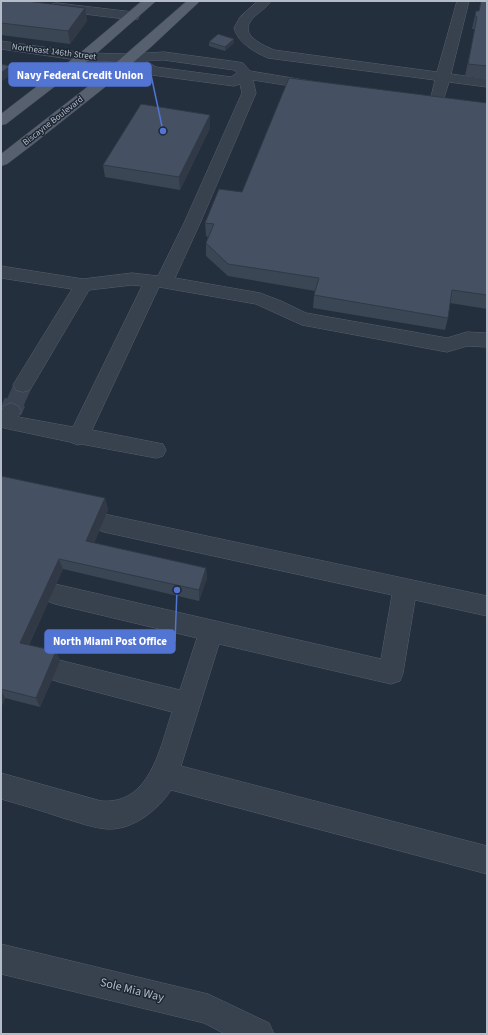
<svg xmlns="http://www.w3.org/2000/svg" width="488" height="1035" font-family="'Source Sans 3',sans-serif">
  <style>
    .lines { fill: none; stroke-linecap: round; stroke-linejoin: round }
    .minor-tunnel-far1 { stroke: #3a4453; stroke-width: 18; stroke-dasharray: 18 9; stroke-linecap: butt }
    .minor-tunnel { stroke: #3a4453; stroke-width: 22; stroke-dasharray: 22 11; stroke-linecap: butt }
    .minor-casing { stroke: #565f6c; stroke-width: 1 }
    .major-casing { stroke: #414a57; stroke-width: 1 }
    .minor { fill: #38414e; fill-rule: evenodd }
    .major { fill: #56606e; fill-rule: evenodd }
    .wall { fill: #3b4654 }
    .shaded-wall { fill: #303945 }
    .building { fill: #455162; stroke: #303945 }
    .labels { text-anchor: middle; dominant-baseline: central; stroke-width: 3; stroke-linejoin: round; paint-order: stroke }
    .far-street-label { font-size: 9px; fill: #b4bcc9; stroke: #1d2633 }
    .near-street-label { font-size: 12px; fill: #b4bcc9; stroke: #1d2633 }
    .leader { fill: none; stroke: #5274d3; stroke-width: 1.5 }
    .callout-dot { fill: #5274d3; stroke: #1d2633; stroke-width: 1.5 }
    .callout { fill: #5274d3; stroke: #5274d3; stroke-width: 1.5 }
    .callout-label { font-size: 11px; text-anchor: middle; font-weight: bold; fill: #fff }
  </style>
  <rect width="100%" height="100%" fill="#242f3e"/>
  <g class="lines">
    <!-- minor-tunnel-far1 -->
    <polyline class="minor-tunnel-far1" points="15,403 23,385"/>
    <!-- minor-tunnel -->
    <polyline class="minor-tunnel" points="11,411 15,402"/>
    <defs>
      <g id="minor">
        <path d="M258,1H271C267,7 261,11 255,16C237,33 258,43 274,50L437,72L457,1H469L451,74L487,79V87L449,82L442,104L437,105L432,104L430,101L435,80L268,58C254,52 238,43 234,28L240,17Z"/>
        <polygon points="57,3 133,12 138,13 139,16 138,19 133,20 52,10 51,7 52,4"/>
        <path d="M1,41L84,53L131,54L164,52L238,62L243,63L250,71L322,83L324,86L322,89L317,90L253,80L256,93L201,221L175,278L260,293L281,301L306,313L447,338L467,332L487,333V347L467,346L447,352L302,325L256,304L159,287L92,430L163,444L166,450L163,456L156,458L81,444L78,445L70,442L4,428L1,426V411L4,406L11,403L18,406L21,411L18,417L73,427L142,286L132,285L89,290L30,390L23,392L16,390L13,385L72,289L1,278V266L83,279L132,273L158,276L185,221L242,93L240,84L234,86L152,75L147,74L128,62L84,61L1,49ZM164,60L234,70L237,73L231,77L156,67L146,61Z"/>
        <path d="M104,514L487,596V616L415,600L403,673L400,681L391,684L219,644L181,766L487,846V874L171,790C158,810 133,830 108,829C92,828 78,822 63,818C43,811 22,805 1,799V773L101,801C150,805 160,748 172,712L59,682L50,679L47,671L50,663L59,660L180,690L197,638L55,604L47,601L43,594L47,587L55,584L381,659L392,595L104,532L96,529L93,523L96,517Z"/>
        <polygon points="1,944 208,994 269,1023 274,1034 225,1034 204,1023 1,974"/>
      </g>
      <g id="major">
        <polygon points="142,1 156,1 89,60 6,124 1,125 1,114 79,54"/>
        <polygon points="187,1 200,1 152,46 105,87 32,145 7,164 1,166 1,154 95,81"/>
      </g>
    </defs>
    <!-- minor casing -->
    <use href="#minor" class="minor-casing"/>
    <!-- major casing -->
    <use href="#major" class="major-casing"/>
    <!-- minor -->
    <use href="#minor" class="minor"/>
    <!-- major -->
    <use href="#major" class="major"/>
  </g>
  <!-- wall -->
  <g class="wall">
    <polygon points="1,1 27,1 28,2 85,8 87,21 70,44 1,35"/>
    <polygon points="487,1 487,79 465,76 475,29 472,29 476,11 479,11"/>
    <polygon points="209,42 234,43 225,51 209,46"/>
    <polygon points="487,103 487,309 450,303 448,318 445,330 313,308 314,295 315,291 228,276 206,256 206,243 208,237 206,236 205,223 242,192"/>
    <polygon points="210,128 180,190 105,177 103,165"/>
    <polygon points="1,476 105,498 108,510 94,543 206,568 207,578 199,601 63,569 29,645 56,651 60,661 40,707 5,698 1,708"/>
  </g>
  <!-- shaded-wall -->
  <g class="shaded-wall">
    <polygon points="85,8 87,21 70,44 68,31"/>
    <polygon points="234,39 234,43 225,51 225,47"/>
    <polygon points="10,66 12,74 1,82 1,73"/>
    <polygon points="210,115 210,128 180,190 179,177"/>
    <polygon points="105,498 108,510 90,552 86,541"/>
    <polygon points="59,559 63,569 25,653 20,643"/>
    <polygon points="206,568 207,578 199,601 199,590"/>
    <polygon points="56,651 60,661 40,707 36,698"/>
    <polygon points="1,690 5,698 1,708"/>
  </g>
  <!-- building -->
  <g class="building">
    <polygon points="1,1 26,1 85,8 68,31 1,23"/>
    <polygon points="481,1 487,1 487,66 468,64 477,17 475,16 476,11 479,11"/>
    <polygon points="218,34 234,39 225,47 209,42"/>
    <polygon points="1,64 10,66 1,73"/>
    <polygon points="289,78 487,103 487,295 452,290 448,318 314,295 319,278 228,264 206,243 214,224 205,223 219,189 242,192"/>
    <polygon points="141,104 210,115 179,177 103,165"/>
    <polygon points="1,476 105,498 86,541 206,568 199,590 59,559 20,643 56,651 36,698 1,689"/>
  </g>
  <g class="labels">
    <!-- far-street labels -->
    <g class="far-street-label">
      <text transform="translate(54 52) rotate(7)">Northeast 146th Street</text>
      <text transform="translate(53 121) rotate(-38)">Biscayne Boulevard</text>
    </g>
    <!-- near-street labels -->
    <g class="near-street-label">
      <text transform="translate(132 990) rotate(14)">Sole Mia Way</text>
    </g>
  </g>
  <!-- callouts -->
  <path class="leader" d="M163 131L151 75M177 590L175 641"/>
  <g class="callout-dot">
    <circle cx="163" cy="131" r="4"/>
    <circle cx="177" cy="590" r="4"/>
  </g>
  <g class="callout">
    <rect x="9" y="63" width="142" height="23" rx="4"/>
    <rect x="45" y="630" width="130" height="23" rx="4"/>
  </g>
  <g class="callout-label">
    <text x="80" y="79">Navy Federal Credit Union</text>
    <text x="110" y="645">North Miami Post Office</text>
  </g>
  <!-- border -->
  <rect width="488" height="1035" fill="none" stroke="#b4bcc9" stroke-width="4"/>
</svg>
